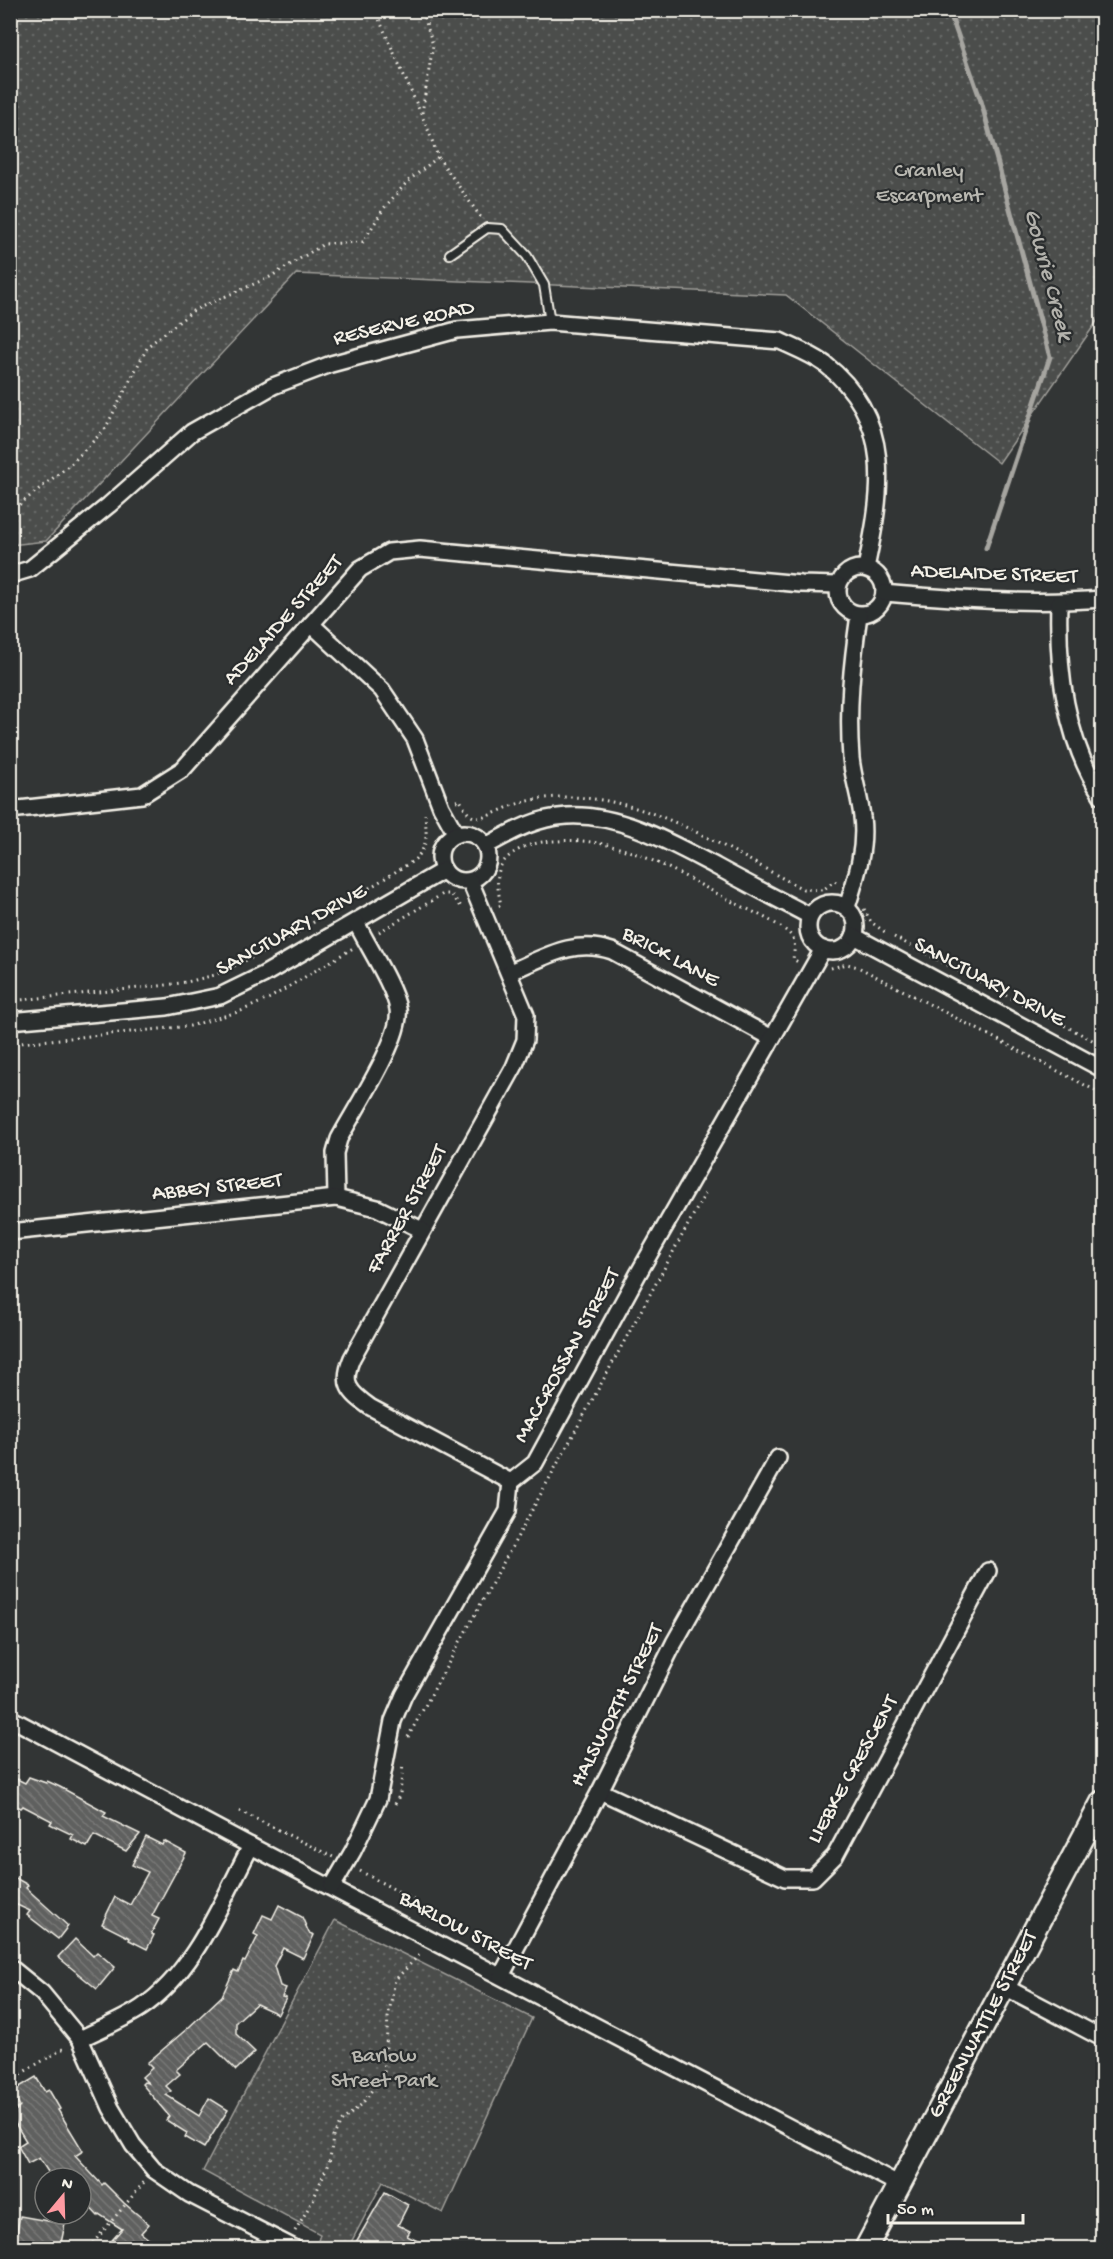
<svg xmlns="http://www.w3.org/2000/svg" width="1113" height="2259" font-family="'Gochi Hand',sans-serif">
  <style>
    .grass { fill: url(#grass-dots); stroke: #a09f9a; stroke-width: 1.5 }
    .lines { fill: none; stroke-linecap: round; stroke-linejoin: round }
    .stream { stroke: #a6a5a0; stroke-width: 5 }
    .building { fill: url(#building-back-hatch); stroke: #f4f1e8; stroke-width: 1.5 }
    .service-casing { stroke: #f4f1e8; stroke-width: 12 }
    .minor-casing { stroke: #f4f1e8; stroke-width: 20 }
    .secondary-casing { stroke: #f4f1e8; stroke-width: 26 }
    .path { stroke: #f4f1e8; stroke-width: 3; stroke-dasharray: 1.5 4.5; stroke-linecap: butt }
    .service { stroke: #2a2d2e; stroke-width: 8 }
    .minor { stroke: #2a2d2e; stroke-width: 15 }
    .secondary { stroke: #2a2d2e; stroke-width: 21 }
    .labels { text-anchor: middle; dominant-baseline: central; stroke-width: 4.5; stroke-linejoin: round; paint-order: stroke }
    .park-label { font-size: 22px; fill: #b9b8b1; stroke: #2a2d2e }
    .street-label { font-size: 22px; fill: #f4f1e8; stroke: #2a2d2e }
    .water-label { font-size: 24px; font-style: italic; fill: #b3b2ac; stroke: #2a2d2e }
  </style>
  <defs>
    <pattern id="grass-dots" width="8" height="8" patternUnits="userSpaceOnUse" patternTransform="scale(1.5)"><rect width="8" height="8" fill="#4b4d4c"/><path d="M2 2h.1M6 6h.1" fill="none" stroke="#666766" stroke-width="1.8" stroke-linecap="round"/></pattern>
    <pattern id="building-back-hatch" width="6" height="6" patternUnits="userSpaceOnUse" patternTransform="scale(1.5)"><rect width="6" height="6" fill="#5f605f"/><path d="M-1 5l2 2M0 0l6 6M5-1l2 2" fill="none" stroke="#777776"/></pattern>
  </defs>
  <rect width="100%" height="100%" fill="#323535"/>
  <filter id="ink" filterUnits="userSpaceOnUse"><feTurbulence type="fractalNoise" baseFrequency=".0167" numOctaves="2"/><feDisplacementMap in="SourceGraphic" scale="12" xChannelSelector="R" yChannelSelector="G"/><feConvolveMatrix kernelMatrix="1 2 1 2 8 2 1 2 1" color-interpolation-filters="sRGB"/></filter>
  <g filter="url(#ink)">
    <!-- grass -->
    <g class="grass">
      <polygon points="11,11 1102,11 1102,314 999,463 786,295 296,274 46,541 11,545"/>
      <polygon points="335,1920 532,2018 443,2213 383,2182 348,2248 333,2248 318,2241 320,2234 203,2171"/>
    </g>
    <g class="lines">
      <!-- stream -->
      <polyline class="stream" points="949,10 981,101 1050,357 986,548"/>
    </g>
    <!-- building -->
    <g class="building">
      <polygon points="29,1777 46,1783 47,1781 60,1787 106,1812 103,1816 140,1834 126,1851 94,1835 87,1847 71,1839 73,1835 50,1824 52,1821 23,1806 21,1808 10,1803 10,1791 17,1779 25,1783"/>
      <polygon points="146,1837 162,1845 164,1841 186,1853 152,1916 159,1919 151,1934 154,1935 147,1949 129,1940 130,1938 102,1924 115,1897 130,1905 148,1872 132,1865"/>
      <polygon points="10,1875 28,1885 26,1888 68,1926 58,1939 27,1915 30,1911 15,1904 10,1911"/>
      <polygon points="279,1905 302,1917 309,1933 314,1935 303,1958 283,1948 274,1966 280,1986 286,1988 282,1997 286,1998 278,2014 256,2004 236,2022 236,2034 255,2052 236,2070 208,2042 176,2070 180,2074 166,2086 171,2091 166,2095 199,2116 209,2098 228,2110 204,2148 185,2137 187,2133 166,2120 169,2116 142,2084 144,2082 148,2083 142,2077 152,2068 147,2063 188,2028 222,1996 234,1970 238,1972 243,1961 245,1962 258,1936 254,1934 263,1915 272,1919"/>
      <polygon points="75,1939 93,1956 97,1952 115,1967 97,1989 58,1957"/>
      <polygon points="36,2077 45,2092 49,2090 60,2109 58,2110 83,2151 75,2156 102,2185 104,2183 124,2203 149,2224 141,2233 160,2248 105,2248 122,2229 99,2214 98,2216 81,2198 81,2178 52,2178 39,2158 28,2164 18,2146 26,2141 10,2115 20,2107 11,2092"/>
      <polygon points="385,2192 408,2205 398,2225 410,2231 407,2236 432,2248 368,2248 356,2242"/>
      <polygon points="20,2216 65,2224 60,2248 16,2248 18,2240 15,2239"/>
    </g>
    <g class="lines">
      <defs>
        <polyline id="service" points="450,254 487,228 502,229 527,256 544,285 550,322"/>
        <g id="minor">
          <circle cx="861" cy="591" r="23"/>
          <path d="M10,575L30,569L109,505L192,432L273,386L331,364L457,330L550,322L780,341C795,348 811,354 825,364C895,419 882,492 866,568"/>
          <path d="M884,593C957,599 1029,605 1102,599"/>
          <path d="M1059,603C1057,670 1065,739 1102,796"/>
          <polyline points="311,624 382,690 415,739 441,807 456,834"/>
          <polyline points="10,810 142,795 183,769 360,569 389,552 420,549 801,584 838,585"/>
          <circle cx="464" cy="857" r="24"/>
          <path d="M486,846C513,831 535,818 567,816C620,813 671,843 717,867C748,884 779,900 810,916"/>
          <path d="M470,881L526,1015L525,1040L514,1067L352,1358C341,1384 349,1392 370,1407L511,1482"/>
          <circle cx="832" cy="927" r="24"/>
          <path d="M847,907C856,878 866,849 862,817C860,797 853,778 851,758C847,709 852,663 859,615"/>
          <polyline points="854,936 1102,1069"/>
          <path d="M510,972C545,957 574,938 612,951L772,1038"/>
          <polyline points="10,1021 167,1007 220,996 263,975 444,870"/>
          <path d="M336,1198L335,1153L339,1139C353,1112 403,1037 398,1009C394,986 367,945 356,922"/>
          <polyline points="10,1232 336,1198 377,1208 422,1230"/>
          <polyline points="10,1718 251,1846 900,2185"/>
          <polyline points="600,1791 785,1878 813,1878 835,1856 988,1571"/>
          <polyline points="332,1887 353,1851 378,1799 393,1721 404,1695 508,1511 511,1482 535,1463 638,1274 823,949"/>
          <polyline points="10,1967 42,1993 80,2039 111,2108 133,2145 154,2170 189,2194 294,2248"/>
          <polyline points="501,1976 600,1791 674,1643 778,1458"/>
          <polyline points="1005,1987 1102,2038"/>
          <path d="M80,2039C100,2029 123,2020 141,2008C195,1972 221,1902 251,1846"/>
        </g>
        <polyline id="secondary" points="866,2248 1102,1802"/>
      </defs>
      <!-- service casing -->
      <use href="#service" class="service-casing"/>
      <!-- minor casing -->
      <use href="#minor" class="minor-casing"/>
      <!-- secondary casing -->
      <use href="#secondary" class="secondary-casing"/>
      <!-- path -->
      <g class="path">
        <polyline points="422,113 433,45 422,10"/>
        <polyline points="438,157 482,219"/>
        <polyline points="10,512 72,463 105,429 148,346 194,310 270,277 324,244 363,242 384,208 408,181 438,157 429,132 375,10"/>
        <path d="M456,801L460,800C463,805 467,815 474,817C483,820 496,812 504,809C529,798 558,795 585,798C664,805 733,853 803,889L823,890L834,881L839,883"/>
        <path d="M499,906L501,905C495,877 494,862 522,848C533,843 545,841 558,841C621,836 675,872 729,900C742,907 785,925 792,937C796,943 794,952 793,959L798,962"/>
        <polyline points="864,909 871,922 885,932"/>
        <polyline points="379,932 443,894 451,894 463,909"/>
        <polyline points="894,937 1102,1045"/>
        <polyline points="831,968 847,964 858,967 1102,1094"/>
        <path d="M10,1001L159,986L187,982L215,975L270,949L413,861C430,846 426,833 425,814"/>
        <polyline points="10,1044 190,1026 241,1011 270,998 353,948"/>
        <polyline points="408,1737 707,1190"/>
        <polyline points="395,1804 400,1794 403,1764"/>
        <polyline points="240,1811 333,1857"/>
        <polyline points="360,1871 414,1900"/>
        <polyline points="10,2080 66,2047"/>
        <polyline points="295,2231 313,2200 330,2159 333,2137 341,2122 362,2104 384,2073 388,2018 395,1980 421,1953"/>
        <polyline points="89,2248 145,2181"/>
      </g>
      <!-- service -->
      <use href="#service" class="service"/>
      <!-- minor -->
      <use href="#minor" class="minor"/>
      <!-- secondary -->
      <use href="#secondary" class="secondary"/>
    </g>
  </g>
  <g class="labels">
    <!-- park labels -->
    <g class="park-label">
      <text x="929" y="172">Cranley<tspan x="929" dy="25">Escarpment</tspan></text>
      <text x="384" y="2057">Barlow<tspan x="384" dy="25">Street Park</tspan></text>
    </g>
    <!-- street labels -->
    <g class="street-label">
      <text transform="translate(404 324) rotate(-13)">RESERVE ROAD</text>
      <text transform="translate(994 575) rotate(2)">ADELAIDE STREET</text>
      <text transform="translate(284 621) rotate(-48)">ADELAIDE STREET</text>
      <text transform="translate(292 931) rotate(-29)">SANCTUARY DRIVE</text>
      <text transform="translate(670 958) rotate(28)">BRICK LANE</text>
      <text transform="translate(989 983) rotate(28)">SANCTUARY DRIVE</text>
      <text transform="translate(217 1188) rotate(-6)">ABBEY STREET</text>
      <text transform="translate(408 1210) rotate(-61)">FARRER STREET</text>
      <text transform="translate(568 1356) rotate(-61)">MACCROSSAN STREET</text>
      <text transform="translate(618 1706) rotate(-63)">HALSWORTH STREET</text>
      <text transform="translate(854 1770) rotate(-61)">LIEBKE CRESCENT</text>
      <text transform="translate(465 1932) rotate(28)">BARLOW STREET</text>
      <text transform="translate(984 2025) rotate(-62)">GREENWATTLE STREET</text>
    </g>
    <!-- water labels -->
    <g class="water-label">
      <text transform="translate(1047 275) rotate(75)">Gowrie Creek</text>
    </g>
  </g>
  <!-- margin -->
  <rect width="1113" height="2259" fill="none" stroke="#2a2d2e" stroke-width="36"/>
  <rect x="18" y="18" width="1077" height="2223" fill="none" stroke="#f4f1e8" stroke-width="2" filter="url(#ink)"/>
  <!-- north arrow -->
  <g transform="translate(63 2196) rotate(19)"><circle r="28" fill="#2a2d2e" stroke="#7b7b78" stroke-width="1.5"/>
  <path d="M0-4.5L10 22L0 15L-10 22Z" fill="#ff9aa2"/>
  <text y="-9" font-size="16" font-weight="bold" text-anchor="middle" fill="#f4f1e8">N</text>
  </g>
  <!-- scale -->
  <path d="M888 2214v9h135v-9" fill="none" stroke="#f4f1e8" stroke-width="3"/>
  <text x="897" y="2214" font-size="18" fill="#f4f1e8" stroke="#2a2d2e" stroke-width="4.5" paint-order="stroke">50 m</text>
</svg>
